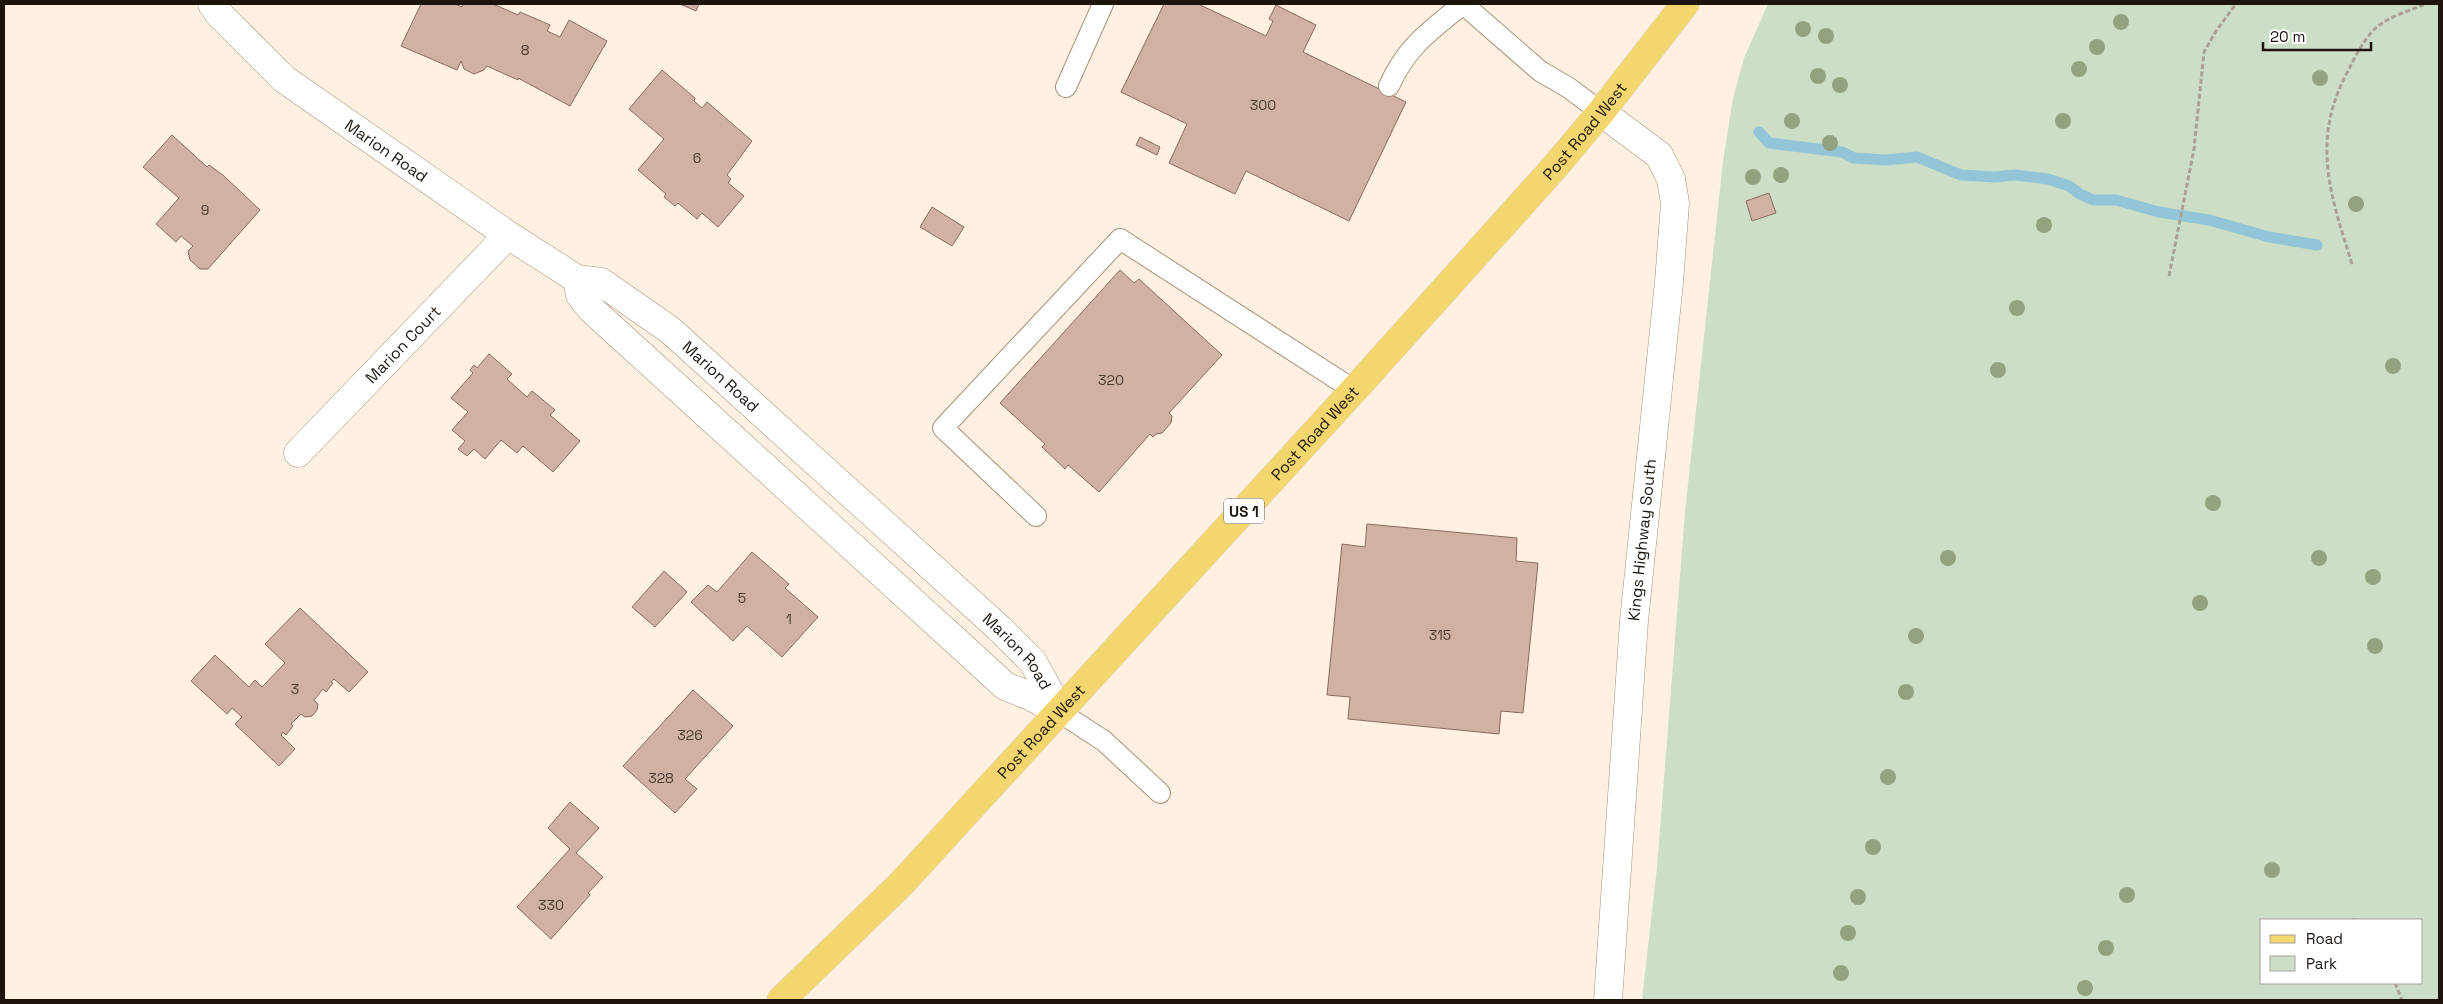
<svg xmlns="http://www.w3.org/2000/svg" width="2443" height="1004" font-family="'Space Grotesk',sans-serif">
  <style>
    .green { fill: #ccdfc6; fill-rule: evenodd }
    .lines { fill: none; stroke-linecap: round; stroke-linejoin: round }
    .stream { stroke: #91c5d7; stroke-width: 11 }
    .building { fill: #d1b1a4; stroke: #896b60 }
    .service-casing { stroke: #a8917b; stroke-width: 22 }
    .minor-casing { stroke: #a8917b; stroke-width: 29 }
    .tertiary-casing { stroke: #a8917b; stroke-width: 29 }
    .primary-casing { stroke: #dbd9d8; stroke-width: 29 }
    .path { stroke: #ac9f93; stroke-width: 3; stroke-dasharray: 5 2.5; stroke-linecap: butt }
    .service { stroke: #fff; stroke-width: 20 }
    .minor { stroke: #fff; stroke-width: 28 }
    .tertiary { stroke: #fff; stroke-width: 28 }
    .primary { stroke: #f4d66f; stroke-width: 28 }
    .tree { fill: #93a27f }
    .labels { text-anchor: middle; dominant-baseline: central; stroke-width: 4; stroke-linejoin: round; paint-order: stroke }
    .number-label { font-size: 14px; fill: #4a3b32 }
    .shield { fill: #fff; stroke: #615a55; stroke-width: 1 }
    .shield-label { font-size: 15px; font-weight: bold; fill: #1d140c }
    .street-label { font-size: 16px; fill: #1d140c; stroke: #fff }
  </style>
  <rect width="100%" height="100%" fill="#fff0e1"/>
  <!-- green -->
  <path class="green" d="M1768,4H2439V1000H1642L1657,867L1685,512L1723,161L1733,98L1744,58ZM2262,920H2422V983H2262Z"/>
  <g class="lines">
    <!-- stream -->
    <polyline class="stream" points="1759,132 1769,143 1842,152 1854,158 1886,160 1917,157 1961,175 1995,177 2015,175 2048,179 2069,186 2080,194 2093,200 2116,200 2159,212 2209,220 2269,237 2317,245"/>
  </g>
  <!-- building -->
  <g class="building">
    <polygon points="421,4 455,4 462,7 463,4 493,4 518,15 520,12 550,25 547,31 560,37 569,20 607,41 570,106 518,78 518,80 487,66 484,70 474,74 464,69 461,61 457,70 401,46"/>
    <polygon points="680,4 699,4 696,11"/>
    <polygon points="1164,4 1198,4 1266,36 1273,21 1269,19 1276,5 1316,25 1303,52 1406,102 1349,221 1246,171 1235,194 1169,163 1187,124 1121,92"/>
    <polygon points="662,70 695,98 694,101 702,108 707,102 752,141 727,175 731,179 728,183 744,196 718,227 702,213 697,219 678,203 675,206 664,197 666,194 638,170 664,139 629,109"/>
    <polygon points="172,135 207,167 209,165 224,176 260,210 208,269 200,269 190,260 188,251 193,246 181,236 176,242 156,224 179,198 143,167"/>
    <polygon points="1140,137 1160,147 1157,155 1136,145"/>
    <polygon points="1769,193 1776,213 1752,221 1746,201"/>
    <polygon points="932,207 964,227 952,246 920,227"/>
    <polygon points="1120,270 1134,283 1139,279 1222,355 1169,413 1172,416 1171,423 1162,433 1156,434 1153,437 1150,434 1099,492 1068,465 1065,469 1042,447 1045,444 1000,403"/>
    <polygon points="489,354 512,374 507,379 527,397 532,391 555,410 550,415 580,441 553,472 523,446 517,453 501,440 485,459 474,449 467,456 458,449 465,441 452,430 468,412 451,398 473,373 470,370 474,365 477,368"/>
    <polygon points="1367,524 1517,538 1516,561 1538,563 1523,713 1501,711 1499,734 1348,719 1350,697 1327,695 1342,544 1365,547"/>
    <polygon points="752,552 789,584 785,588 818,617 782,657 747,626 733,641 691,602 708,585 717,592"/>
    <polygon points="664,571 687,592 655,627 632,607"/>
    <polygon points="300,608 368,672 349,692 334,679 331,682 333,683 326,692 323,689 314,700 318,704 317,710 312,716 305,717 301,714 291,724 293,726 286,735 283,732 281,735 295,749 279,766 235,724 242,717 232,708 227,714 191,681 215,655 249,687 255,680 262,687 285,663 265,644"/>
    <polygon points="693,690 733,726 685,779 697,789 675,813 623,766"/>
    <polygon points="570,802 599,828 576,853 603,877 588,893 590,895 551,939 517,907 570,849 548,828"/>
  </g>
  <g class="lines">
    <defs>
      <g id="service">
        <polyline points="1463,4 1540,71 1569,88 1601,112"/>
        <path d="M1389,86C1407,46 1430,31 1463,4"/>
        <polyline points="1066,87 1103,4"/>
        <polyline points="1036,516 943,428 1120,239 1354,390"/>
        <polyline points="1061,713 1104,741 1160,793"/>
      </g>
      <g id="minor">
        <path id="s1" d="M212,4L219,14L284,79L508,235L577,279L601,282L670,330L1000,629L1033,662L1061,713L1032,697L1005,686L968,652L592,310L580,295L577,279"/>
        <path id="s2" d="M298,453L508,235"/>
      </g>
      <polyline id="tertiary" points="1601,112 1659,155 1671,179 1675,203 1669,282 1634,621 1608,1000"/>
      <g id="primary">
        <path id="s3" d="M781,1000L901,884L1354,390L1553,169L1601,112L1685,4"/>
      </g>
    </defs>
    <!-- service casing -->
    <use href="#service" class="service-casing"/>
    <!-- minor casing -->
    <use href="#minor" class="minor-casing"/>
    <!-- tertiary casing -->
    <use href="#tertiary" class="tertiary-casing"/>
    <!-- primary casing -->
    <use href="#primary" class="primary-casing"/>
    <!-- path -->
    <g class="path">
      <path d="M2352,264C2330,193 2310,140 2349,69C2356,55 2365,37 2377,27C2390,16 2409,11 2425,4"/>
      <polyline points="2169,276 2194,149 2204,52 2216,31 2236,4"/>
      <polyline points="2352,920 2357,920"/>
      <polyline points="2395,983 2402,1000"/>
    </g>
    <!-- service -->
    <use href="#service" class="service"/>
    <!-- minor -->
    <use href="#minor" class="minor"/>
    <!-- tertiary -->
    <use href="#tertiary" class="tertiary"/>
    <!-- primary -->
    <use href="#primary" class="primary"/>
  </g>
  <!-- trees -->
  <g class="tree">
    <circle cx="2121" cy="22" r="8"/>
    <circle cx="1803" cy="29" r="8"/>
    <circle cx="1826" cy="36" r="8"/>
    <circle cx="2097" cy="47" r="8"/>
    <circle cx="2079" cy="69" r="8"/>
    <circle cx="1818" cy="76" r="8"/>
    <circle cx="2320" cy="78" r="8"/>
    <circle cx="1840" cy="85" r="8"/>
    <circle cx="1792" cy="121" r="8"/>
    <circle cx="2063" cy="121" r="8"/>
    <circle cx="1830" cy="143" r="8"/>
    <circle cx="1781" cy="175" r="8"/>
    <circle cx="1753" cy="177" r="8"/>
    <circle cx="2356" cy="204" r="8"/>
    <circle cx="2044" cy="225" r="8"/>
    <circle cx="2017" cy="308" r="8"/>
    <circle cx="2393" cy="366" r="8"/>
    <circle cx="1998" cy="370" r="8"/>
    <circle cx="2213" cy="503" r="8"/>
    <circle cx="1948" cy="558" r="8"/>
    <circle cx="2319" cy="558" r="8"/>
    <circle cx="2373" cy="577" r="8"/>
    <circle cx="2200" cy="603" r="8"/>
    <circle cx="1916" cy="636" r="8"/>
    <circle cx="2375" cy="646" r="8"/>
    <circle cx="1906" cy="692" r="8"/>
    <circle cx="1888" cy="777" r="8"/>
    <circle cx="1873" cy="847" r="8"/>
    <circle cx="2272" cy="870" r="8"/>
    <circle cx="2127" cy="895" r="8"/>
    <circle cx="1858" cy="897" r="8"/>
    <circle cx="1848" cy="933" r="8"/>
    <circle cx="2106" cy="948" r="8"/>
    <circle cx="1841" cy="973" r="8"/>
    <circle cx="2085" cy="988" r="8"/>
  </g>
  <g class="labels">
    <!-- number labels -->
    <g class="number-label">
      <text x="525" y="50">8</text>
      <text x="1263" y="105">300</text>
      <text x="697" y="158">6</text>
      <text x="205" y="210">9</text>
      <text x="1111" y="380">320</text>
      <text x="742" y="598">5</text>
      <text x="789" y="619">1</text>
      <text x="1440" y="635">315</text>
      <text x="295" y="689">3</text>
      <text x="690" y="735">326</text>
      <text x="661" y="778">328</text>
      <text x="551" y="905">330</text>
    </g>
    <!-- shield labels -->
    <rect class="shield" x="1224" y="498.5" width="40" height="25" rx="4"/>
    <g class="shield-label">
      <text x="1244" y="511">US 1</text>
    </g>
    <!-- street labels -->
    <g class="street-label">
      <text stroke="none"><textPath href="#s3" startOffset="1184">Post Road West</textPath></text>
      <text stroke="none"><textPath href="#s1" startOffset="229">Marion Road</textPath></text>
      <text stroke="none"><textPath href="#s2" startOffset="151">Marion Court</textPath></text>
      <text stroke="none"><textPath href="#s1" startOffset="636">Marion Road</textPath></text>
      <text stroke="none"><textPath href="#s3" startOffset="779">Post Road West</textPath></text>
      <text transform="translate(1642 540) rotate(-84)">Kings Highway South</text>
      <text stroke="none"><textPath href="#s1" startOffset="1041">Marion Road</textPath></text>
      <text stroke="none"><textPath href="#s3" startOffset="374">Post Road West</textPath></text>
    </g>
  </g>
  <!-- border -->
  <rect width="2443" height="1004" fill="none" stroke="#1d140c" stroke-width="10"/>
  <!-- legend -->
  <rect x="2260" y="919" width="162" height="65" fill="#ffffff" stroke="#a5a19e"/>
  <rect x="2270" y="935" width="25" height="8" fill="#f4d66f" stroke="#a5a19e"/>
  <text x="2306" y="944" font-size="15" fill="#1d140c">Road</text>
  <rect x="2270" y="956" width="25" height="15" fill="#ccdfc6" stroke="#a5a19e"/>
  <text x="2306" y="969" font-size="15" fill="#1d140c">Park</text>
  <!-- scale -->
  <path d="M2263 42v8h108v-8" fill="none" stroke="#1d140c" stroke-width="2.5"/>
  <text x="2270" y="42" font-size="15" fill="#1d140c" stroke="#ffffff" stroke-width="4" paint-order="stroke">20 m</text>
</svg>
